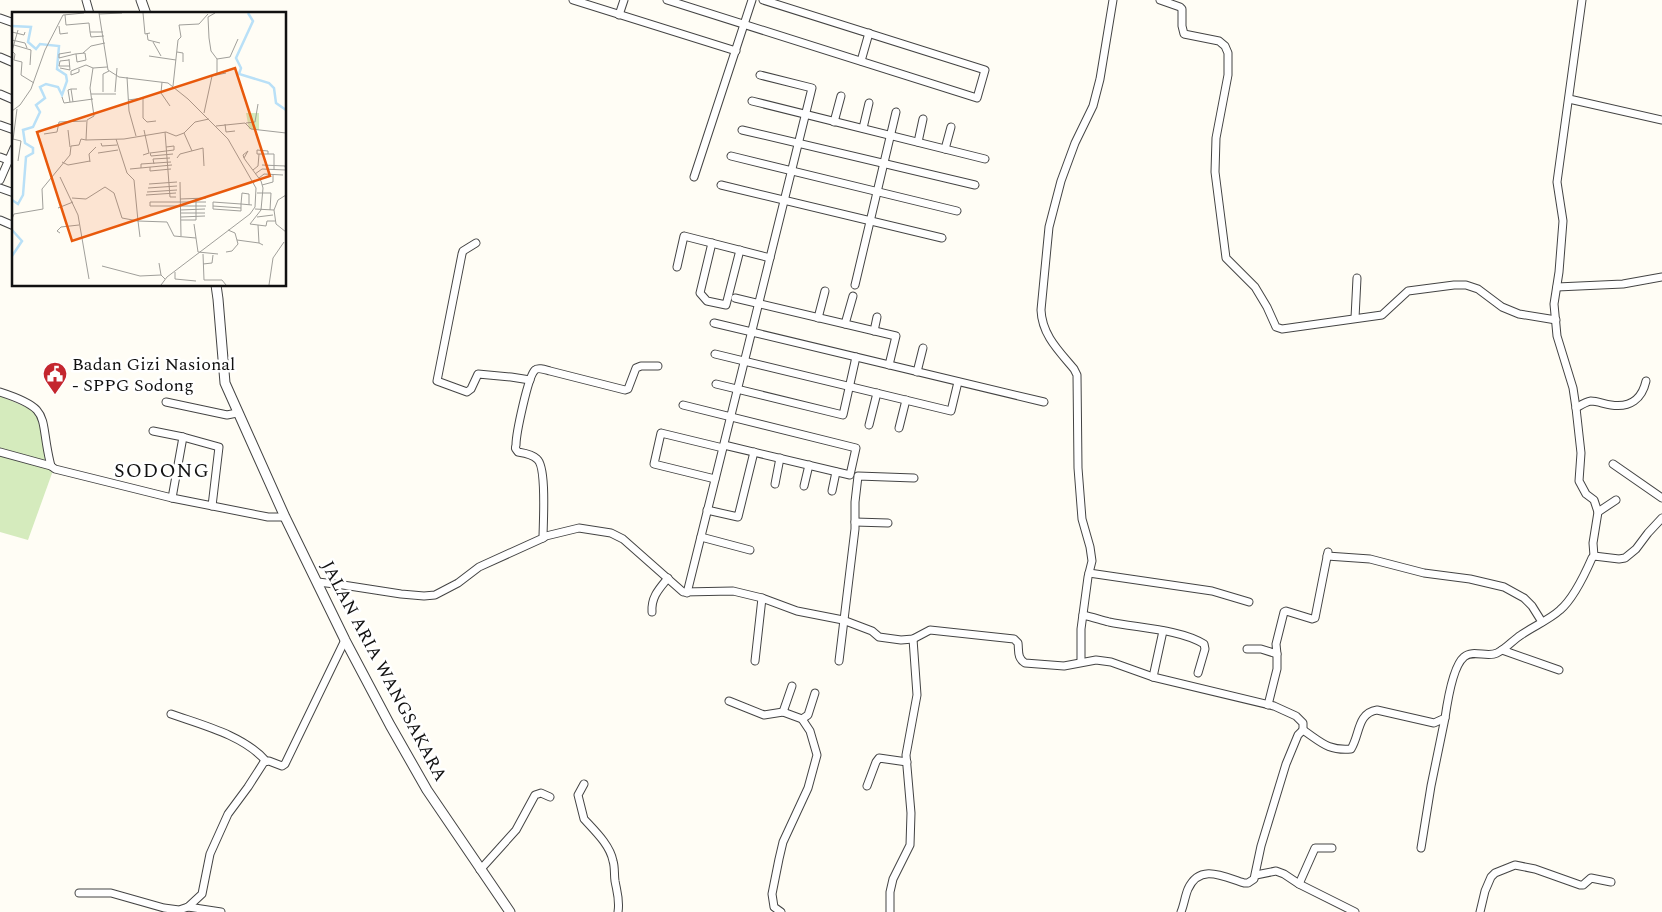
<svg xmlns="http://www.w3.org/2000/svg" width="1662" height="912" font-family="Spectral,serif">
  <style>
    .green { fill: #d5ebbd }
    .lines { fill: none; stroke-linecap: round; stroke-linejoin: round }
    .minor-casing { stroke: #444; stroke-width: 9 }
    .tertiary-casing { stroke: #444; stroke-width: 11 }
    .minor { stroke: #fff; stroke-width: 7 }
    .tertiary { stroke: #fff; stroke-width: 9 }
    .labels { text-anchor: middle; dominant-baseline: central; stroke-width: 5; stroke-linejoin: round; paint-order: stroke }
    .poi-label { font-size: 18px; fill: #111; stroke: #fff; text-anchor: start }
    .street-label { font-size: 18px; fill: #111; stroke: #fff }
    .quarter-label { font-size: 20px; letter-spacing: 1px; fill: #111; stroke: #fff }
    .inset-river { fill: none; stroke: #b9e0f7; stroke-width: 2.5 }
    .inset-road { fill: none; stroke: #a09f9a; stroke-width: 1 }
    .view { fill: #e8590c; fill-opacity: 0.15; stroke: #e8590c; stroke-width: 2.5 }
    .inset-edge { fill: none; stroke: #111; stroke-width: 2.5 }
  </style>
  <rect width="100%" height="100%" fill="#fffdf5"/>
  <!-- green -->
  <polygon class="green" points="0,396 40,413 44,453 47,461 55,465 28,540 0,532"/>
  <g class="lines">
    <defs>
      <g id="minor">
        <polyline points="86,0 90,14"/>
        <polyline points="573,0 736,51"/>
        <polyline points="667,0 977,98 985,70 763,0"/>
        <polyline points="1160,0 1180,7 1182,9 1182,26 1184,34 1219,41 1225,46 1228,53 1228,75 1216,138 1215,172 1226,258 1255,287 1267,307 1276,327 1282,329 1382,315 1408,291 1454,285 1466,285 1478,289 1502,307 1519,314 1556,320"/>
        <polyline points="1582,0 1557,182 1563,221 1559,272 1554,304 1557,336 1573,388 1576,408 1581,453 1579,481 1586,494 1594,500 1598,512"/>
        <polyline points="619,15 624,0"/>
        <polyline points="0,18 14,23"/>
        <polyline points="0,57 14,63"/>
        <polyline points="861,61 869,33"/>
        <polyline points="0,94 14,100"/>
        <polyline points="1569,99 1662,120"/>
        <polyline points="752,101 985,159"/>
        <polyline points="834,122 841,96"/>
        <polyline points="0,125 14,130"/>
        <polyline points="863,128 869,103"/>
        <polyline points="742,130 975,185"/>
        <polyline points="918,142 923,119"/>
        <polyline points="945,149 951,127"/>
        <polyline points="731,156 957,211"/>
        <polyline points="0,157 8,160"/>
        <polyline points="694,177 752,0"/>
        <polyline points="0,180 14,148"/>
        <polyline points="721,185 942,238"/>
        <polyline points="0,188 14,193"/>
        <polyline points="0,220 14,226"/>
        <polyline points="476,243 463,251 462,254 437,381 467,392 471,389 478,374 511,377 530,380"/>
        <polyline points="712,243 700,293 707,301 726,305 740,250"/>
        <polyline points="677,267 684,236 770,258"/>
        <polyline points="855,285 896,112"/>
        <polyline points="1557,287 1623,284 1662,277"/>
        <polyline points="735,298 896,336 889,365"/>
        <polyline points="818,318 825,291"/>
        <polyline points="1355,318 1357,278"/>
        <polyline points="714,323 1044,402"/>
        <polyline points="845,324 853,296"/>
        <polyline points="874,331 877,317"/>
        <polyline points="715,354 951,411 958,382"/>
        <polyline points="917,372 923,348"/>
        <polyline points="716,384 843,415 856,357"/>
        <path d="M0,392C53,409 39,416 50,462L51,466L55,469L172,498L268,517H285"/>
        <polyline points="166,402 227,415 237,413"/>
        <polyline points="683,405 856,448 850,475 724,445"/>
        <path d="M1576,408C1581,405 1585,402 1591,401C1597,401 1604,404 1611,405C1630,408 1642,399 1646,381"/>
        <polyline points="869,425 877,393"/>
        <polyline points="899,428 906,400"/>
        <polyline points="153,431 183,437 219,447 212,506"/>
        <polyline points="0,452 51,466"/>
        <polyline points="1613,464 1662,498"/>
        <polyline points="715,479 654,464 661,433 723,448"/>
        <polyline points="775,484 780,458"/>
        <polyline points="804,486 809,465"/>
        <polyline points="832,491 836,472"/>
        <polyline points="172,498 183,437"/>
        <polyline points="707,510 738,517 754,452"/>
        <polyline points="855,522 888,523"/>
        <polyline points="701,537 750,550"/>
        <path d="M543,538L546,536L579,528L611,533L623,539L683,592L733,591L762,598L797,611L843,620L872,631L879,637L901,640L913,639L930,630L1014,639L1018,643C1019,651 1017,658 1025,663L1064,666L1096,660L1111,662L1153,677L1274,706L1296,716L1303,723V730"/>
        <polyline points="1327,556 1370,559 1424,573 1470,579 1504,587 1524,598 1532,606 1542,622"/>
        <polyline points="1594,556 1593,543 1598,512 1616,500"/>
        <polyline points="1089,573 1212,591 1249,602"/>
        <path d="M318,582L343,585L401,594L424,596L435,595L458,583L479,567L543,538C543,524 547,467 537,459C532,454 524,453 518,452C515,448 515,449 516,445C516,434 528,376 535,370C538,367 546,370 550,371L625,390L628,389L636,368L641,366H658"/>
        <polyline points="687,593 812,88 760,75"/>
        <path d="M652,612C651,597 659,589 668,578"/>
        <path d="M1083,615C1092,617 1101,620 1109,622C1137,628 1180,629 1204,644L1205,649L1198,673"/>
        <polyline points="1247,649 1261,649 1277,654 1276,644 1284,612 1286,611 1312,619 1315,618 1328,552"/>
        <polyline points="1502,650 1559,670"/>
        <polyline points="755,661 762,598"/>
        <polyline points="839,661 855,529 855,502 858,476 914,478"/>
        <path d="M1081,662V629L1088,577L1092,561L1090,547L1082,519L1078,468L1077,375L1074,369C1059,351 1042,335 1041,310L1049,227L1061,181L1075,143L1093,106L1100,79L1113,0"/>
        <polyline points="1153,677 1163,631"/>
        <polyline points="729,701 764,715 783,712 802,719 810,731 817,755 808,788 783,842 779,859 772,894 774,907 781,912"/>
        <polyline points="1268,705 1277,669 1277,654"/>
        <polyline points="783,712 792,686"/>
        <path d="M171,714C202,725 243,735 266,761"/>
        <polyline points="802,719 808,715 815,693"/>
        <path d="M584,784L578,795L584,819C595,831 610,845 613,861C615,867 614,874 615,881C617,892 620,900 618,912"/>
        <polyline points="867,786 876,762 879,758 907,762"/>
        <polyline points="1421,848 1431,786 1445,718"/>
        <polyline points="480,870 516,830 535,795 541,793 550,797"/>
        <polyline points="1256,875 1276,871 1284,874 1299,884 1355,912"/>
        <polyline points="1299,884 1315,848 1332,848"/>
        <polyline points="79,893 111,893 164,908 179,910 188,907 202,894 210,854 228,814 248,787 264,762 269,761 282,766 285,764 345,640"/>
        <polyline points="188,907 221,912"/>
        <polyline points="890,912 890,892 893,879 910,845 911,813 906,755 917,695 913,639"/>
        <path d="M1181,912C1184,905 1185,896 1188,889C1200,863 1224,877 1244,883H1248L1254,879L1261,846L1286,764L1298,735L1303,730C1321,742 1328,751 1351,749C1360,735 1357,713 1377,710L1434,723L1445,718C1447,704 1453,666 1464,657C1473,649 1487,658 1497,653C1506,649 1513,640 1521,635C1534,626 1549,620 1560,610C1573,599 1585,574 1592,558L1594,556L1619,559L1625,558L1636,549L1648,533L1662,518"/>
        <polyline points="1480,912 1485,891 1491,877 1495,873 1515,865 1535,869 1580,885 1583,885 1591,878 1611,882"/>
      </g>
      <g id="tertiary">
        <polyline points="141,0 146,14"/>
        <polyline points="216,285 218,299 225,383 285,517 345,640 390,725 427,790 510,912"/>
      </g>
    </defs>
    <!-- minor casing -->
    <use href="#minor" class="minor-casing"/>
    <!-- tertiary casing -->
    <use href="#tertiary" class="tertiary-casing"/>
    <!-- minor -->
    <use href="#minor" class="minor"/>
    <!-- tertiary -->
    <use href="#tertiary" class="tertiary"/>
  </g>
  <!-- icons -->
  <defs>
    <symbol id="civic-pin" viewBox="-11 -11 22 30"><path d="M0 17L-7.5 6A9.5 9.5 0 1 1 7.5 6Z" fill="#c4262e" stroke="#fff"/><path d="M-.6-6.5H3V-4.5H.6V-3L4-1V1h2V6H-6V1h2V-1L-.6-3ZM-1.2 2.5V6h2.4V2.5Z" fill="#fff"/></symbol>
  </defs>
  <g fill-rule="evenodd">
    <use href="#civic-pin" x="41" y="360" width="28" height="38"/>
  </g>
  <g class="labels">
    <!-- poi labels -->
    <g class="poi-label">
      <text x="72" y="364">Badan Gizi Nasional<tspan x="72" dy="21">- SPPG Sodong</tspan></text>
    </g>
    <!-- street labels -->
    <g class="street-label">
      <text transform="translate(384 671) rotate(62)">JALAN ARIA WANGSAKARA</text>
    </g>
    <!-- quarter labels -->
    <g class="quarter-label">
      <text x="162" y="471">SODONG</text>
    </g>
  </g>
  <!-- overview -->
  <g transform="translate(12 12)">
    <rect width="274" height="274" fill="#fffdf5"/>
    <path d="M234,101H247V118L237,117Z" fill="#d5ebbd"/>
    <path class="inset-river" d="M236,1L241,9L224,46L229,56L227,62L257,71L262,76L264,91L274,98M0,14L19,15L16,30L24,37L28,32L47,34L45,57L54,63L55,69L50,83L46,75L34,72L28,75L33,86L24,93L28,100L21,115L11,118L13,131L21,136V141L14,145L11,183L6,192L0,188M0,218L10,229L0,244"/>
    <path class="inset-road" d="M87,1L96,58L107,65L156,71L176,87L216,127L244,176L243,195L238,202L155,265L149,273M131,1L133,22L138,21M203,1L196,5L197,26L199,39L205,47M87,2L110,1M53,3L54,13L77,11L78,20H91M47,14L48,22L56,21M6,18L0,39L3,42L2,48L10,50L9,63L22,71M0,20L12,23L13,20M78,20L79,25L92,24M135,21L136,28L148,31M0,28L13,31L15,36M141,30L149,44M2,33L19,38L18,53M165,40L171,41V50M71,41L79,34L93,31M137,44L164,48M47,46L63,42L73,41L74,48L65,50L64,42M47,46V42L59,40M57,48L48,49L47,54H58M48,56L58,58L57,47M59,59L74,53L81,56M59,59V63L67,60V57M205,62V47L218,45L226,27M115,65L117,99L124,124M150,70L149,81L158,94M161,74L166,28L169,25L167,13L187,12L196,2M91,80V62L97,59M103,80L105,56M79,82H104M50,85L52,91L81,87M116,88L131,86V106L135,110L144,109M58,90L56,78L59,77M61,90L59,77H65M0,99L8,93L19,77L33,38L51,3L72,1M192,101L200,64L214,61M234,111L243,110L246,92M213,112L214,120L223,119M204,114L233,111L239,117L274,121M56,118L58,135M153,120L158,185H164M32,122L45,120L47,110L74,109M1,127L9,129L6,149M104,127L115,161L122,168L126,209L155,210L162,224L184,226M1,128L5,97M74,128L112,127L154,120L164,124L172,121M89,131L90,134L105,133M154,135L162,134V138L154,139M154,139L138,141L139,144L161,142M180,139L172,121L183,110L197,107M86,141L106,138M256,142V139L245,138V142H262V158M131,143L137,141L132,118M165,146L168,142L191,136L192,154M232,146L236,139L231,143L232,146L234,149L249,169L251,176L249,198L238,212M50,150L56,153L78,149M78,150L77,142L84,135M142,152L141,147L158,146M250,153L274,154M138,155V159L159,157M129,156V152L159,150M118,157L160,153M241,158L246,154L247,142M243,162L250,157L274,158L273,154M48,165L66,203L77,267M247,166L252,162L271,163M168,170L169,224M137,172L165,170M250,173L261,170V162M136,176L165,174M135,180L165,178M245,181H259L258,198M134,183L164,181M60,186L74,187L93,175L102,181L110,206L126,209L128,225M168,187L194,186M237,193V182L230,181L229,192V199L201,197V190L229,192L240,193M194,194H138V190H194M201,194L229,196M46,196L61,190M243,197L262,198L264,212L274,220M168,198L193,197M262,198L266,188L274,183M169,201H193M169,205L193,204M245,205L261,203M0,207L2,202L31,197L30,177L58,143L59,134L67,133L69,127L74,128L75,108L82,104L78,76L81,56L95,55M169,208H184V186M182,212L186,240L206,242M238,212L254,214L255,209H263M246,213L247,231L251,233M48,221L45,219L49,215L67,213M225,228L247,231M214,240L220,239L226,232L223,221L216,218M191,242L192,268H210L214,273M147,251L149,263L153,267M191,252L200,251L201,243M90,254L128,264L149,263M163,260V267L184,269M257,273L261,246L272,230"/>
    <path class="view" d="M223,56L258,164L60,229L25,120Z"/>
    <rect width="274" height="274" class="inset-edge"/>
  </g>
</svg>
